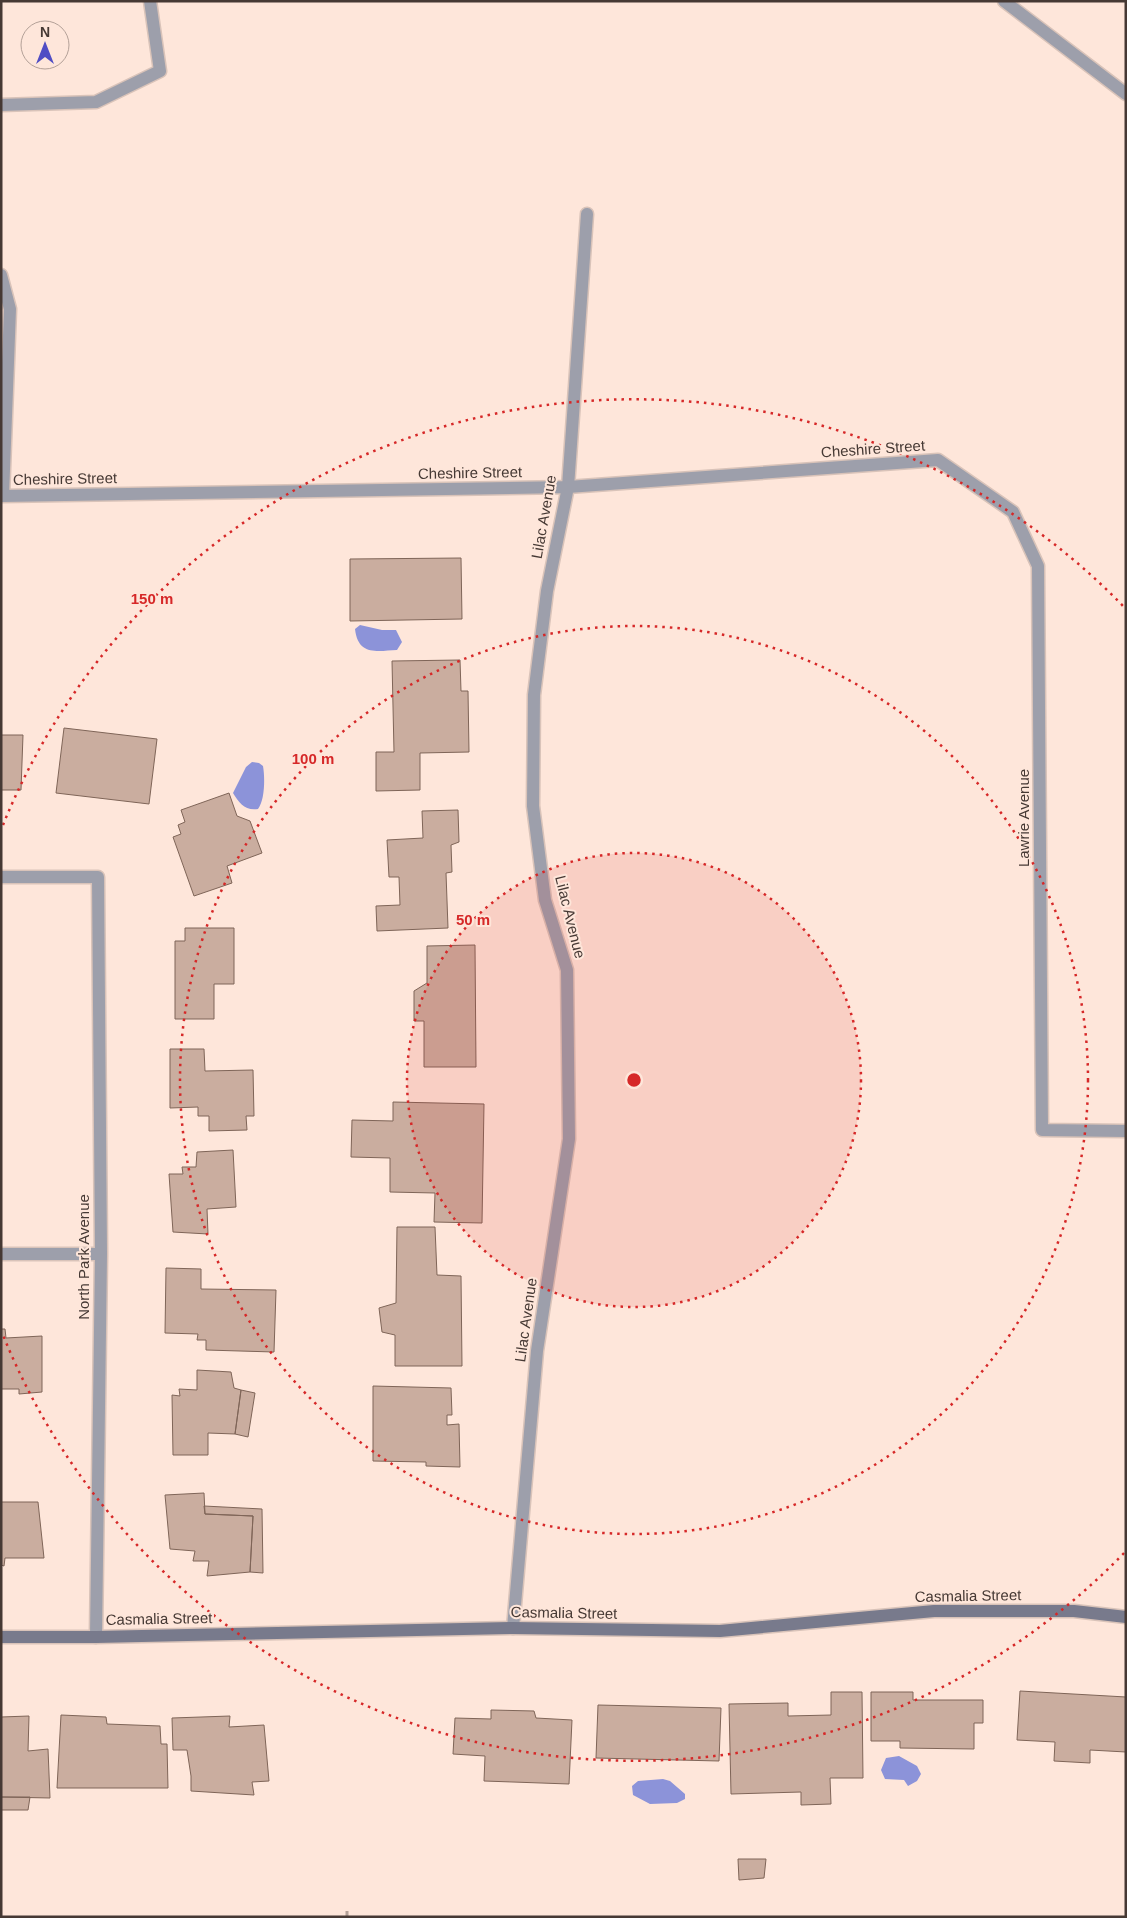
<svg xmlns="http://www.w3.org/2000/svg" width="1127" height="1918" viewBox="0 0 1127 1918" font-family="Arial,sans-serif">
<rect width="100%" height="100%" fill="#fee6da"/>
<path fill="#8c93d9" d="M 360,625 L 382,630 L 396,630 L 402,642 L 397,650 C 377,651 358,656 355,629 Z
M 252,762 L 259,763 L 263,766 C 265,777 265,800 258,809 C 245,811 239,803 233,793 L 246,767 Z
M 899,1756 L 917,1766 L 921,1774 L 917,1781 L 908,1786 L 904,1780 L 885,1779 L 881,1770 L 886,1758 Z
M 663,1779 L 670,1781 L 685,1794 L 685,1799 L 677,1803 L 650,1804 L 633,1795 L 632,1786 L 638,1781 Z"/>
<path fill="#caad9f" stroke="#7f6558" d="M 461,558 L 462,619 L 350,621 L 350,559 Z
M 460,660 L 461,691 L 468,691 L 469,752 L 420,753 L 420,790 L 376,791 L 376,752 L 394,752 L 392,661 Z
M 64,728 L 157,739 L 149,804 L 56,793 Z
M 1,735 L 23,735 L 21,790 L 1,790 Z
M 229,793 L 237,816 L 250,821 L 262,853 L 227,866 L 232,883 L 194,896 L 173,837 L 181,834 L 178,825 L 185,822 L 181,810 Z
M 458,810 L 459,842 L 451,845 L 452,872 L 446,873 L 448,928 L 377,931 L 376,906 L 400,905 L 399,877 L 389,877 L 387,840 L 423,838 L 422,811 Z
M 185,928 L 234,928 L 234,984 L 214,984 L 214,1019 L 175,1019 L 175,941 L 185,941 Z
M 475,945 L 476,1067 L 424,1067 L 424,1021 L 414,1021 L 414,991 L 427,983 L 427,946 Z
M 170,1049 L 204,1049 L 205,1071 L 253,1070 L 254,1116 L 246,1116 L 247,1130 L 209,1131 L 209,1116 L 198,1116 L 198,1107 L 170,1108 Z
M 393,1102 L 484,1104 L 482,1223 L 434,1222 L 435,1193 L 390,1192 L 390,1158 L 351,1157 L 352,1120 L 393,1121 Z
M 233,1150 L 236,1207 L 207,1209 L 208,1234 L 173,1232 L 169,1174 L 183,1174 L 182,1167 L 196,1167 L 197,1152 Z
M 397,1227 L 435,1227 L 437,1275 L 461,1276 L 462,1366 L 395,1366 L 395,1335 L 382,1332 L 379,1308 L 396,1303 Z
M 166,1268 L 201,1269 L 201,1289 L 276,1290 L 274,1352 L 206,1350 L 206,1340 L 197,1340 L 198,1334 L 165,1333 Z
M 1,1329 L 5,1329 L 6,1338 L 42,1336 L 42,1392 L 19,1394 L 19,1389 L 1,1389 Z
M 197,1370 L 231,1372 L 234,1388 L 241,1390 L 235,1434 L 208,1433 L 208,1455 L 173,1455 L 172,1395 L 180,1396 L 179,1389 L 197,1390 Z
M 373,1386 L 451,1388 L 452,1415 L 447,1415 L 447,1425 L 459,1424 L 460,1467 L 426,1466 L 426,1462 L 373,1461 Z
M 241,1390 L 255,1393 L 248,1437 L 235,1434 Z
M 204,1493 L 205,1514 L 253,1516 L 250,1572 L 207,1576 L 209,1561 L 193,1561 L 195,1551 L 170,1549 L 165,1495 Z
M 1,1502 L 38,1502 L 44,1558 L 5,1558 L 4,1566 L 1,1565 Z
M 204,1506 L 262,1509 L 263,1573 L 250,1572 L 253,1516 L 205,1514 Z
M 1020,1691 L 1126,1697 L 1126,1752 L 1090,1750 L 1090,1763 L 1054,1761 L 1055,1742 L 1017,1740 Z
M 831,1692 L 862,1692 L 863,1778 L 830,1778 L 831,1804 L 801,1805 L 801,1792 L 731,1794 L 729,1704 L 788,1703 L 788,1716 L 831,1715 Z
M 871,1692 L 913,1692 L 913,1700 L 983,1700 L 983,1723 L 974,1723 L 974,1749 L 900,1748 L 900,1741 L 871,1741 Z
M 598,1705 L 721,1708 L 719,1761 L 596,1758 Z
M 491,1710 L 534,1711 L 536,1718 L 572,1720 L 569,1784 L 484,1781 L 485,1756 L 453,1754 L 455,1718 L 491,1719 Z
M 61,1715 L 106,1717 L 107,1724 L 160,1726 L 161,1744 L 167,1744 L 168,1788 L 57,1788 Z
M 29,1716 L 28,1751 L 48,1749 L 50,1798 L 1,1797 L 1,1717 Z
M 230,1716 L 229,1727 L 264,1725 L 269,1781 L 252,1782 L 254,1795 L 191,1791 L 191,1776 L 187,1750 L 173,1750 L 172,1718 Z
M 1,1797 L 30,1797 L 28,1810 L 1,1810 Z
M 738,1859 L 766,1859 L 764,1878 L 739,1880 Z"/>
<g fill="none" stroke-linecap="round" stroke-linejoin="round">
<g stroke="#d9c3b9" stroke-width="15">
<path id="street" d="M 1004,1 L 1126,94
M 1,105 L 96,102 L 160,71 L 150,1
M 1,275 L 10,309 L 3,496
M 1,496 L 568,487 L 938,460 L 1013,512 L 1038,566 L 1042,1130 L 1126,1131
M 1,877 L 98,877 L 101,1254 L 96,1637
M 1,1254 L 101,1254
M 513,1628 L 537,1351 L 569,1139 L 567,970 L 545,900 L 533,806 L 534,695 L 547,591 L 568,487 L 587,214"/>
</g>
<g stroke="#d9c3b9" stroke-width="15">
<path id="secondary" d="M 1,1637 L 96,1637 L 513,1628 L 720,1631 L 934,1611 L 1074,1611 L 1126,1617"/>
</g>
<path stroke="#b4a197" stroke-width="3" stroke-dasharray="5 2.5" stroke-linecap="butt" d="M 347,1911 L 347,1917"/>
<use href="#street" stroke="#9d9fab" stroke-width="12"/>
<use href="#secondary" stroke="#787a8c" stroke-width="12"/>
</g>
<circle cx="634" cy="1080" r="227" fill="#d62828" fill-opacity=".12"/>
<g fill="none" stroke="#d62828" stroke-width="2.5" stroke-dasharray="2.5 5">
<circle cx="634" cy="1080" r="227"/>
<circle cx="634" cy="1080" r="454"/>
<path d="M1124 1553A681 681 0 0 1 3 1335M3 825A681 681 0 0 1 1124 607"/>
</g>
<g text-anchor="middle" stroke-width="4" stroke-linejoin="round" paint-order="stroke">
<g font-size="15" fill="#463934" stroke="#fee6da">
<text transform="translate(873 449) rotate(-4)" y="5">Cheshire Street</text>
<text transform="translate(470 473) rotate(-1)" y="5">Cheshire Street</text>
<text transform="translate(65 479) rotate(-1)" y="5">Cheshire Street</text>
<text transform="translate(544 517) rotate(-80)" y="5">Lilac Avenue</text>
<text transform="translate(1024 818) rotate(-90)" y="5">Lawrie Avenue</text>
<text transform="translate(570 917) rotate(76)" y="5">Lilac Avenue</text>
<text transform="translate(84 1257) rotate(-90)" y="5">North Park Avenue</text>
<text transform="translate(526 1320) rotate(-82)" y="5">Lilac Avenue</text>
<text transform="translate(968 1596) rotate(-1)" y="5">Casmalia Street</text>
<text transform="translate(564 1613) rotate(1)" y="5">Casmalia Street</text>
<text transform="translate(159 1619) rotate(-1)" y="5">Casmalia Street</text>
</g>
</g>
<circle cx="634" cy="1080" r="8" fill="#d62828" stroke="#fee6da" stroke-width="2.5"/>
<g font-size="15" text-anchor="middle" font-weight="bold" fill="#d62828" stroke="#fee6da" stroke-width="4" stroke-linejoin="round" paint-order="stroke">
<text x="152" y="604">150 m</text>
<text x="313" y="764">100 m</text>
<text x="473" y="925">50 m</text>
</g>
<rect width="1127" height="1918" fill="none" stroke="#463934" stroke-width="5"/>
<g transform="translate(45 45)"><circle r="24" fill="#fee6da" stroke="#b4a198"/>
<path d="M0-4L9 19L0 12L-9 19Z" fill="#504dc4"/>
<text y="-8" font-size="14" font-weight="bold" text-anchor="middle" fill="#463934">N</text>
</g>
</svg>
